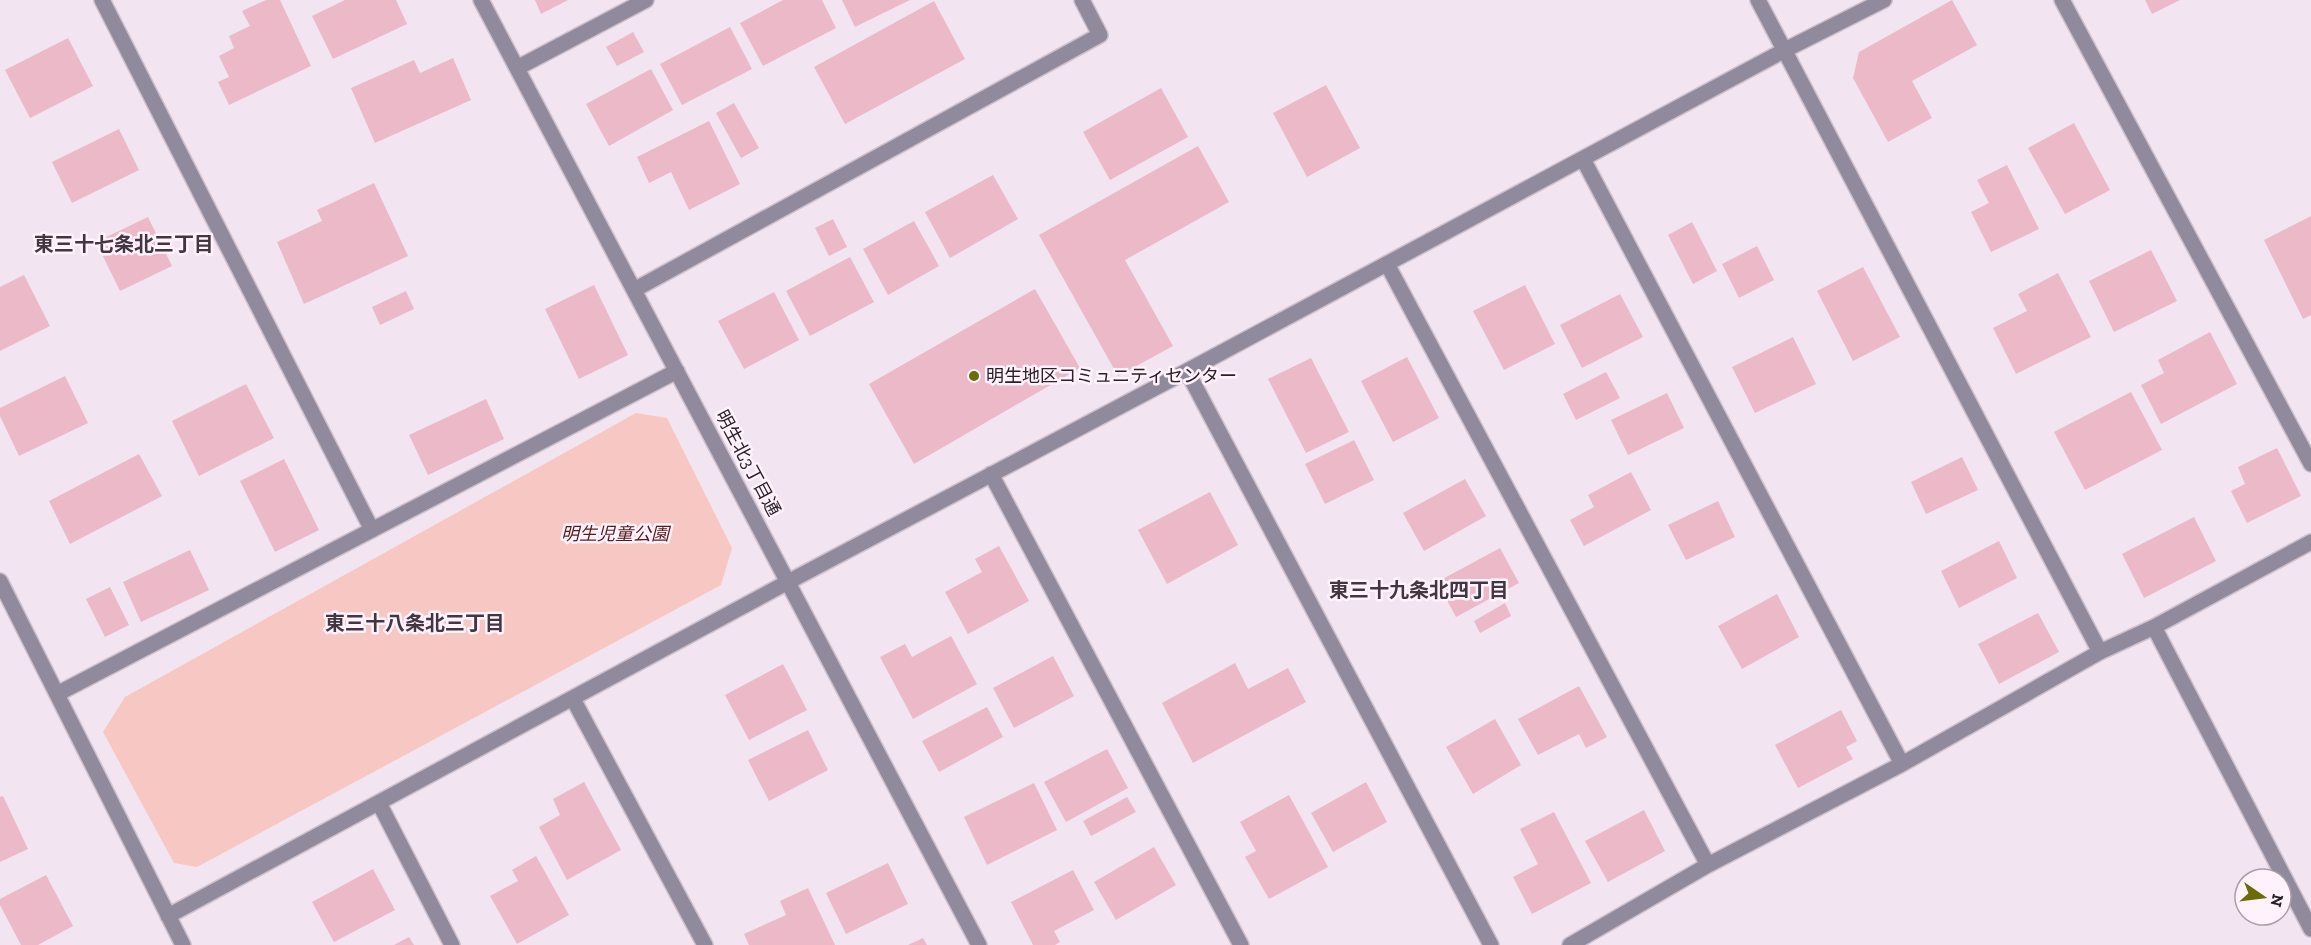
<svg xmlns="http://www.w3.org/2000/svg" width="2311" height="945" viewBox="0 0 2311 945" font-family="'Zilla Slab','Noto Sans JP',serif">
<rect width="100%" height="100%" fill="#f3e4f1"/>
<path fill="#f7c8c3" d="M 636,413 L 667,418 L 732,548 L 721,585 L 197,867 L 174,863 L 103,732 L 125,697 Z"/>
<path fill="#ebb9c8" d="M 266,0 L 280,0 L 311,66 L 229,105 L 218,82 L 229,77 L 219,56 L 234,48 L 229,36 L 250,26 L 242,11 Z
M 345,0 L 396,0 L 407,24 L 333,59 L 312,16 Z
M 535,0 L 568,0 L 541,14 Z
M 783,0 L 822,0 L 836,28 L 763,66 L 740,23 Z
M 842,0 L 910,0 L 855,27 Z
M 1952,0 L 1977,45 L 1912,81 L 1932,118 L 1888,142 L 1853,78 L 1859,52 Z
M 2145,0 L 2180,0 L 2152,14 Z
M 934,1 L 965,59 L 845,124 L 814,67 Z
M 730,27 L 752,69 L 682,105 L 660,64 Z
M 633,32 L 644,52 L 617,66 L 606,47 Z
M 68,38 L 93,86 L 30,118 L 5,70 Z
M 453,58 L 471,100 L 375,143 L 351,88 L 414,60 L 420,73 Z
M 651,69 L 673,110 L 609,146 L 586,104 Z
M 1326,85 L 1360,148 L 1307,177 L 1273,113 Z
M 1161,88 L 1188,137 L 1110,180 L 1083,132 Z
M 734,103 L 759,148 L 741,158 L 716,113 Z
M 709,121 L 740,184 L 689,210 L 671,172 L 649,183 L 637,157 Z
M 2074,123 L 2110,190 L 2065,214 L 2028,148 Z
M 119,129 L 139,170 L 72,203 L 52,162 Z
M 1198,146 L 1229,202 L 1125,260 L 1173,346 L 1118,376 L 1039,235 Z
M 2007,165 L 2039,229 L 1991,252 L 1971,212 L 1989,203 L 1977,180 Z
M 993,175 L 1018,219 L 950,258 L 925,212 Z
M 374,183 L 408,256 L 304,304 L 277,242 L 322,221 L 317,210 Z
M 2311,216 L 2311,315 L 2303,319 L 2264,240 Z
M 148,217 L 172,266 L 120,291 L 96,242 Z
M 833,219 L 847,247 L 829,256 L 815,228 Z
M 914,221 L 939,266 L 888,295 L 863,249 Z
M 1692,222 L 1717,271 L 1693,284 L 1668,235 Z
M 1757,246 L 1774,280 L 1739,298 L 1722,264 Z
M 2151,250 L 2177,301 L 2114,332 L 2089,281 Z
M 850,257 L 874,302 L 810,336 L 786,291 Z
M 1863,267 L 1900,337 L 1853,361 L 1817,291 Z
M 2058,273 L 2091,337 L 2016,374 L 1993,328 L 2027,311 L 2018,294 Z
M 24,275 L 50,326 L 0,351 L 0,287 Z
M 594,285 L 628,355 L 579,379 L 545,309 Z
M 1525,285 L 1555,344 L 1504,370 L 1473,311 Z
M 1035,289 L 1080,368 L 914,464 L 869,384 Z
M 406,291 L 414,309 L 380,325 L 372,307 Z
M 774,292 L 799,340 L 744,369 L 718,321 Z
M 1620,294 L 1643,337 L 1582,368 L 1560,325 Z
M 2210,332 L 2237,384 L 2161,424 L 2141,385 L 2164,373 L 2158,360 Z
M 1793,337 L 1816,384 L 1755,413 L 1732,367 Z
M 1407,357 L 1439,418 L 1393,442 L 1361,381 Z
M 1311,358 L 1349,432 L 1306,453 L 1268,379 Z
M 1606,372 L 1620,398 L 1576,420 L 1563,394 Z
M 65,376 L 88,423 L 19,456 L 0,416 L 0,408 Z
M 246,384 L 274,438 L 199,476 L 172,421 Z
M 2131,392 L 2162,450 L 2085,490 L 2054,432 Z
M 1667,393 L 1684,428 L 1628,455 L 1611,420 Z
M 486,399 L 504,439 L 428,475 L 409,435 Z
M 1354,440 L 1374,480 L 1325,504 L 1305,464 Z
M 2277,448 L 2301,496 L 2247,523 L 2231,491 L 2245,484 L 2238,467 Z
M 139,454 L 162,496 L 70,544 L 49,501 Z
M 1962,457 L 1978,490 L 1926,514 L 1911,482 Z
M 284,459 L 319,530 L 275,552 L 240,481 Z
M 1631,472 L 1651,510 L 1584,546 L 1570,520 L 1594,507 L 1588,495 Z
M 1465,479 L 1486,516 L 1424,551 L 1403,513 Z
M 1210,492 L 1238,545 L 1167,584 L 1138,530 Z
M 1718,501 L 1735,537 L 1686,560 L 1668,525 Z
M 2194,517 L 2216,561 L 2144,598 L 2122,554 Z
M 1999,541 L 2017,578 L 1959,608 L 1941,571 Z
M 999,546 L 1029,601 L 968,634 L 945,592 L 982,572 L 975,559 Z
M 1500,548 L 1519,583 L 1456,617 L 1437,582 Z
M 190,550 L 209,590 L 141,622 L 123,582 Z
M 110,587 L 129,625 L 105,637 L 86,599 Z
M 1777,594 L 1799,637 L 1742,669 L 1718,626 Z
M 1505,603 L 1511,616 L 1480,633 L 1474,621 Z
M 2038,613 L 2059,652 L 1999,684 L 1978,644 Z
M 951,636 L 977,684 L 913,719 L 880,657 L 905,644 L 912,657 Z
M 1053,656 L 1074,696 L 1014,728 L 993,688 Z
M 1235,663 L 1248,689 L 1288,668 L 1306,702 L 1193,763 L 1162,703 Z
M 783,664 L 807,710 L 749,740 L 725,695 Z
M 1579,686 L 1607,737 L 1586,748 L 1579,734 L 1538,755 L 1518,719 Z
M 987,707 L 1003,737 L 939,772 L 922,741 Z
M 1841,710 L 1857,741 L 1846,747 L 1853,759 L 1798,788 L 1775,745 Z
M 1495,719 L 1521,765 L 1473,794 L 1446,747 Z
M 808,730 L 828,770 L 769,801 L 748,760 Z
M 1107,749 L 1128,788 L 1066,822 L 1044,782 Z
M 584,782 L 621,850 L 567,880 L 539,827 L 560,815 L 553,799 Z
M 1366,782 L 1387,822 L 1333,852 L 1311,813 Z
M 1034,783 L 1057,830 L 987,865 L 964,817 Z
M 1289,795 L 1328,867 L 1269,899 L 1245,857 L 1256,851 L 1240,822 Z
M 3,796 L 28,849 L 0,862 L 0,797 Z
M 1127,797 L 1136,812 L 1091,836 L 1083,821 Z
M 1644,810 L 1665,851 L 1608,882 L 1585,841 Z
M 1554,812 L 1591,883 L 1532,914 L 1513,877 L 1538,864 L 1520,829 Z
M 1154,847 L 1176,885 L 1116,920 L 1094,882 Z
M 536,856 L 569,915 L 517,944 L 490,896 L 518,881 L 512,870 Z
M 888,863 L 908,904 L 846,934 L 826,893 Z
M 373,869 L 395,910 L 334,942 L 312,902 Z
M 1073,870 L 1094,910 L 1054,931 L 1060,942 L 1055,945 L 1033,945 L 1011,902 Z
M 46,875 L 73,926 L 38,945 L 21,945 L 0,905 L 0,899 Z
M 808,888 L 835,945 L 749,945 L 744,934 L 786,915 L 780,901 Z
M 409,937 L 414,945 L 394,945 Z
M 923,938 L 927,945 L 908,945 Z"/>
<g fill="none" stroke-linecap="round" stroke-linejoin="round">
<g stroke="#cec1cd" stroke-width="18">
<path id="minor" d="M 102,0 L 372,530
M 481,0 L 979,945
M 1758,0 L 2100,652
M 2062,0 L 2311,464
M 517,68 L 646,0
M 1583,159 L 1902,764
M 1387,264 L 1708,865
M 634,290 L 1100,35 L 1082,0
M 1187,371 L 1491,945
M 991,474 L 1241,945
M 0,581 L 183,945
M 2154,627 L 2311,929
M 57,694 L 677,371
M 573,699 L 705,945
M 379,803 L 452,945
M 168,916 L 788,582 L 1187,371 L 1785,50 L 1884,0
M 1570,945 L 1708,865 L 1902,764 L 2100,652 L 2154,627 L 2311,542"/>
</g>
<use href="#minor" stroke="#918a9c" stroke-width="15"/>
</g>
<circle fill="#6c6b08" stroke="#fff2fd" stroke-width="2" cx="974" cy="376" r="6"/>
<g text-anchor="middle" stroke-width="5" stroke-linejoin="round" paint-order="stroke">
<g font-size="18" fill="#282227" stroke="#fff2fd" text-anchor="start">
<text x="986" y="382">明生地区コミュニティセンター</text>
</g>
<g font-size="18" fill="#282227" stroke="#fff2fd">
<text transform="translate(748 463) rotate(62)" y="6">明生北3丁目通</text>
</g>
<g font-size="18" font-style="italic" fill="#571a17" stroke="#fff2fd">
<text x="615" y="540">明生児童公園</text>
</g>
<g font-size="20" font-weight="bold" fill="#423640" stroke="#fff2fd">
<text x="124" y="251">東三十七条北三丁目</text>
<text x="1419" y="597">東三十九条北四丁目</text>
<text x="415" y="630">東三十八条北三丁目</text>
</g>
</g>
<g transform="translate(2263 897) rotate(104)"><circle r="28" fill="#fff2fd" stroke="#a99fa7" stroke-width="1.5"/>
<path d="M0-4.5L10 22L0 15L-10 22Z" fill="#6c6b08"/>
<text y="-9" font-size="16" font-weight="bold" text-anchor="middle" fill="#282227">N</text>
</g>
</svg>
